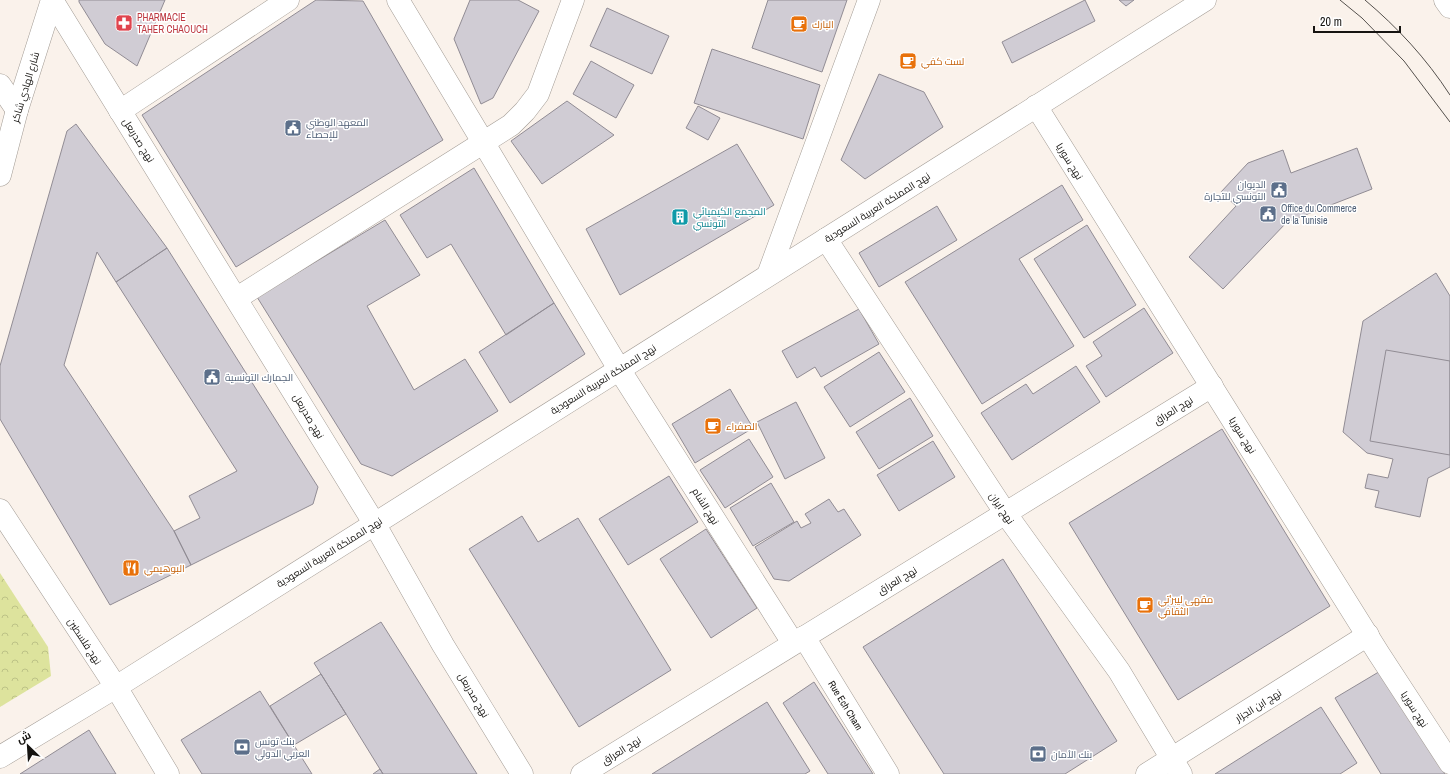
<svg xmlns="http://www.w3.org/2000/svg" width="1450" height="774" viewBox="0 0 1450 774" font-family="'Archivo Narrow',Cairo,sans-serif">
<defs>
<pattern id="park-crowns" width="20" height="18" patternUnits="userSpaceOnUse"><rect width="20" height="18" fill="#dde39d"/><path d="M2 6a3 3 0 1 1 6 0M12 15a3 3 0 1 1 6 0" fill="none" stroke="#bdc286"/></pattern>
</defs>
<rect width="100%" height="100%" fill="#faf2eb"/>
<path fill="url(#park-crowns)" d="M 0,573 L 48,647 L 51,676 L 0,707 Z"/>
<path fill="#d0ccd4" stroke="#918c94" d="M 79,0 L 165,0 L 137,66 L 105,44 L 79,2 Z
M 316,0 L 363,1 L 443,140 L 236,267 L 142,115 Z
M 470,0 L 518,0 L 539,11 L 493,98 L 481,104 L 454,39 Z
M 768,0 L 847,0 L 822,72 L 752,48 Z
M 1085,0 L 1095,21 L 1012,63 L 1002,42 Z
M 1119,0 L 1134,0 L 1126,6 Z
M 607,8 L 669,36 L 652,74 L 590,46 Z
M 712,49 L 820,85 L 803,139 L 694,103 Z
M 591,61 L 634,85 L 616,118 L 573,94 Z
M 879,74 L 924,92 L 943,127 L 865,179 L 841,160 Z
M 567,101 L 614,135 L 542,184 L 511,141 Z
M 698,106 L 720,118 L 708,140 L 686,128 Z
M 76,124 L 167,248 L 116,282 L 97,252 L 64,365 L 174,531 L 191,565 L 110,605 L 0,419 L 0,366 L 67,131 Z
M 737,144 L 774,205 L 620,295 L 586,229 Z
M 1357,148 L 1372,189 L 1287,222 L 1223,289 L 1189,257 L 1236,206 L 1221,192 L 1248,163 L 1283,150 L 1291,173 Z
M 474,168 L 554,303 L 506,335 L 451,244 L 427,258 L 400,215 Z
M 1062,185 L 1083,220 L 1019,259 L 1074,346 L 982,404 L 905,282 Z
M 937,206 L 957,240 L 879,287 L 859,253 Z
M 385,220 L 420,275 L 367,306 L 414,390 L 465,359 L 498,411 L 392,476 L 361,464 L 257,297 Z
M 1087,225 L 1136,305 L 1084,338 L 1034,259 Z
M 167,248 L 318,487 L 313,504 L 191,565 L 174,531 L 200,518 L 189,496 L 237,471 L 116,282 Z
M 1436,273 L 1450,296 L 1450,467 L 1428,478 L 1420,517 L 1375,507 L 1379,491 L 1365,488 L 1368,474 L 1388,478 L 1393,459 L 1367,453 L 1343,432 L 1363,321 Z
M 554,303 L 585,354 L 510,403 L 479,352 Z
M 1144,308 L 1173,353 L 1106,397 L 1086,366 L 1102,356 L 1093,342 Z
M 859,309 L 879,344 L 821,377 L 815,367 L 797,378 L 782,351 Z
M 1386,350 L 1450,361 L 1450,455 L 1370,441 Z
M 879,352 L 905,392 L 850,427 L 824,387 Z
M 1076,366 L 1100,402 L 1012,460 L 981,413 L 1026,384 L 1033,394 Z
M 730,389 L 753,428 L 695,463 L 672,424 Z
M 910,398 L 933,436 L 879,469 L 856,432 Z
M 796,402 L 825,458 L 785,479 L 757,422 Z
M 1222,429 L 1330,606 L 1178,700 L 1069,523 Z
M 749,439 L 773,477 L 725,508 L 700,470 Z
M 933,441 L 955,477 L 899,511 L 877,475 Z
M 669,476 L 698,522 L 628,565 L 599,519 Z
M 771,483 L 794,522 L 753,546 L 730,508 Z
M 829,499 L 838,512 L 844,509 L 861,535 L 789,581 L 774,579 L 755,547 L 797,521 L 801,528 L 811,523 L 805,514 Z
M 522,516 L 538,542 L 578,518 L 671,670 L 579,727 L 469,549 Z
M 706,529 L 757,608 L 711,638 L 660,559 Z
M 1003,559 L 1117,741 L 1065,774 L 944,774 L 863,647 Z
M 381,622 L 477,774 L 383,774 L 346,714 L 314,663 Z
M 1382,670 L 1445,774 L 1381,774 L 1335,698 Z
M 321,674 L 346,714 L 294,745 L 270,706 Z
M 814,682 L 873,774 L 828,774 L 783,703 Z
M 260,691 L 312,774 L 202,774 L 181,740 Z
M 767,702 L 810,771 L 805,774 L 652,774 Z
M 1321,707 L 1357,763 L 1340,774 L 1215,774 Z
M 89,730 L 116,774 L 20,774 Z
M 380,769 L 383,774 L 373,774 Z"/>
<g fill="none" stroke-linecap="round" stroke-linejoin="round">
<g stroke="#a39c95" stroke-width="23">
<g id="street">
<path d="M 52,0 L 374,523 L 443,645 L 522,774"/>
<path d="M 398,0 L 619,369 L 793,643"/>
<path d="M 0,85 L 17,110"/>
<path d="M 1036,106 L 1379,654 L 1450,763"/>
<path d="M 120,111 L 288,0"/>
<path d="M 826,239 L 1006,514 L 1119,671 L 1181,774"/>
<path d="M 768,275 L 869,0"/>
<path d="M 237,298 L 511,125 L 525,111 L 538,94 L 573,0"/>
<path id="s1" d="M 804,637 L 888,774"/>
<path d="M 582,774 L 1212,386"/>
<path d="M 1147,774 L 1368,635"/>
</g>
</g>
<g stroke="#a39c95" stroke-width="23">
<path id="secondary" d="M 0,175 L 17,110 L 52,0
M 0,510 L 116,687 L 168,774
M 0,757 L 116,687 L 1205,0"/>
</g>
<g stroke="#a39c95" stroke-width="23">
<path id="primary" d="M 1445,0 L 1450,7"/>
</g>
<use href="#street" stroke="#fff" stroke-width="22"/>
<use href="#secondary" stroke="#fff" stroke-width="22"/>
<use href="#primary" stroke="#fff" stroke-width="22"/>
<path stroke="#55514d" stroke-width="1" d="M 1340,0 L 1362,18 L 1404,61 L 1450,122
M 1365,0 C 1398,28 1426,58 1450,95"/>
</g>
<defs>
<g id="pharmacy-square" transform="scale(0.9)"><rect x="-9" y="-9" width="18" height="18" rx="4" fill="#e0444e" stroke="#fff"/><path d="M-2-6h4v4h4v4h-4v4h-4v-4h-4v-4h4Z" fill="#fff"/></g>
<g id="cafe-square" transform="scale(0.9)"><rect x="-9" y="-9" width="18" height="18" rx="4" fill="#e8710a" stroke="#fff"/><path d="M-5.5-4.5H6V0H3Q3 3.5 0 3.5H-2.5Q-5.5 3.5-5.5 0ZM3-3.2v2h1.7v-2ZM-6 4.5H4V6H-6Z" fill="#fff"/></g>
<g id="civic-square" transform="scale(0.9)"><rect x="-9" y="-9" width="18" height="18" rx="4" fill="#5c6f8a" stroke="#fff"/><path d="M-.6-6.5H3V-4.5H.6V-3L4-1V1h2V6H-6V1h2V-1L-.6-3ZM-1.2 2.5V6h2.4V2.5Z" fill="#fff"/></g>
<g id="building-square" transform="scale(0.9)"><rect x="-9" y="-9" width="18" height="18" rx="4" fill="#0f9aa8" stroke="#fff"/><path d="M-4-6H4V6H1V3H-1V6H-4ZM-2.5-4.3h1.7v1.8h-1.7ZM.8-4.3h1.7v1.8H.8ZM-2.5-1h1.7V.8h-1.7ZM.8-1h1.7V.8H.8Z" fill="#fff"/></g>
<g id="restaurant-square" transform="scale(0.9)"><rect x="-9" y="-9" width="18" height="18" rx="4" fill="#e8710a" stroke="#fff"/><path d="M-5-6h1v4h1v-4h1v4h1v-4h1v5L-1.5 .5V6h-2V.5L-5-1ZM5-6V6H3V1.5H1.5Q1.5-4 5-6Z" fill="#fff"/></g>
<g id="bank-square" transform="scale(0.9)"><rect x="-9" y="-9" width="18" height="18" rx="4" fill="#5c6f8a" stroke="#fff"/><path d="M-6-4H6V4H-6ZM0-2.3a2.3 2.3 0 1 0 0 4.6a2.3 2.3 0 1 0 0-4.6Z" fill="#fff"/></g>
</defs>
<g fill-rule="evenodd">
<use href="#pharmacy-square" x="124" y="23"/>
<use href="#cafe-square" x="799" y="24"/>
<use href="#cafe-square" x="908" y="61"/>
<use href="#civic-square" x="293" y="128"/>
<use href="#civic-square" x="1279" y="190"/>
<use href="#civic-square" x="1268" y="214"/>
<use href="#building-square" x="680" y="217"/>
<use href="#civic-square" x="212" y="377"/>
<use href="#cafe-square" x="713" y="426"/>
<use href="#restaurant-square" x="131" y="568"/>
<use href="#cafe-square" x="1145" y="605"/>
<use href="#bank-square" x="242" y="747"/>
<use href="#bank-square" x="1038" y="754"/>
</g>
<g text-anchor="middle" stroke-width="3" stroke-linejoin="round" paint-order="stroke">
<g font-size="10" fill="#be3a42" stroke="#fff" text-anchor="start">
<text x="137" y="21">PHARMACIE<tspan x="137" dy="12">TAHER CHAOUCH</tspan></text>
</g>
<g font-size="10" fill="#c56008" stroke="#fff" text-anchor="start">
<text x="812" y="28">البارك</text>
<text x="921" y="65">لست كفي</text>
<text x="726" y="430">الصفراء</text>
<text x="144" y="572">البوهيمي</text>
<text x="1158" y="603">مقهى ليبر'تي<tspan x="1158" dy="12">الثقافي</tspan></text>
</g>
<g font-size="10" fill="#161411" stroke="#fff">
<text transform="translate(25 87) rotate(-73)" y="4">شارع الهادي شاكر</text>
<text transform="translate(139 140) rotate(58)" y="4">نهج صدربعل</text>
<text transform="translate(1070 161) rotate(58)" y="4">نهج سوريا</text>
<text transform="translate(877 207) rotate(-32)" y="4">نهج المملكة العربية السعودية</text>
<text transform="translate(603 379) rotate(-32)" y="4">نهج المملكة العربية السعودية</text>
<text transform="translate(1173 410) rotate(-32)" y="4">نهج العراق</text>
<text transform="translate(309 416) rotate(59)" y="4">نهج صدربعل</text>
<text transform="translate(1243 435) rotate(58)" y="4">نهج سوريا</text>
<text transform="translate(706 506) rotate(58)" y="4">نهج الشام</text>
<text transform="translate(1002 508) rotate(56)" y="4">نهج ايران</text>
<text transform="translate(329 552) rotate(-32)" y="4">نهج المملكة العربية السعودية</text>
<text transform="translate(897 580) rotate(-31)" y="4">نهج العراق</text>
<text transform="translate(85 641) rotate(57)" y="4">نهج فلسطين</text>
<text transform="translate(474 695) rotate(59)" y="4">نهج صدربعل</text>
<text dy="4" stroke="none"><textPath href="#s1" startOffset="80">Rue Ech Cham</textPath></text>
<text transform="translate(1258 705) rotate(-32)" y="4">نهج ابن الجزار</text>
<text transform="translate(1415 709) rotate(57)" y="4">نهج سوريا</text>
<text transform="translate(621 750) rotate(-32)" y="4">نهج العراق</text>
</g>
<g font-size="10" fill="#4e5e75" stroke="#fff" text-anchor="start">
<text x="306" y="126">المعهد الوطني<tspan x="306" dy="12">للإحصاء</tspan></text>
<text x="1266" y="188" text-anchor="end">الديوان<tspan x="1266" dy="12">التونسي للتجارة</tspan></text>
<text x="1281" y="212">Office du Commerce<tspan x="1281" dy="12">de la Tunisie</tspan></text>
<text x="225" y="381">الجمارك التونسية</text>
<text x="255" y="745">بنك تونس<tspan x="255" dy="12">العربي الدولي</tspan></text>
<text x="1051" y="758">بنك الأمان</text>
</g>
<g font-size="10" fill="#0d838f" stroke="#fff" text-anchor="start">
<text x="693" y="215">المجمع الكيميائي<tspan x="693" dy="12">التونسي</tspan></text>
</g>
</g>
<g transform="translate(28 746) rotate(335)" stroke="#ffffff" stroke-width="3" paint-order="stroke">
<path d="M0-3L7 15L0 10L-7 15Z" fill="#161411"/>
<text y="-6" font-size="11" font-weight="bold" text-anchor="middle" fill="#161411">ش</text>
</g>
<path d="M1314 26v6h86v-6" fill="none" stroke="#161411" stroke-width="2"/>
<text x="1320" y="26" font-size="12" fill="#161411" stroke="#ffffff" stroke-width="3" paint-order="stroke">20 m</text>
</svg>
